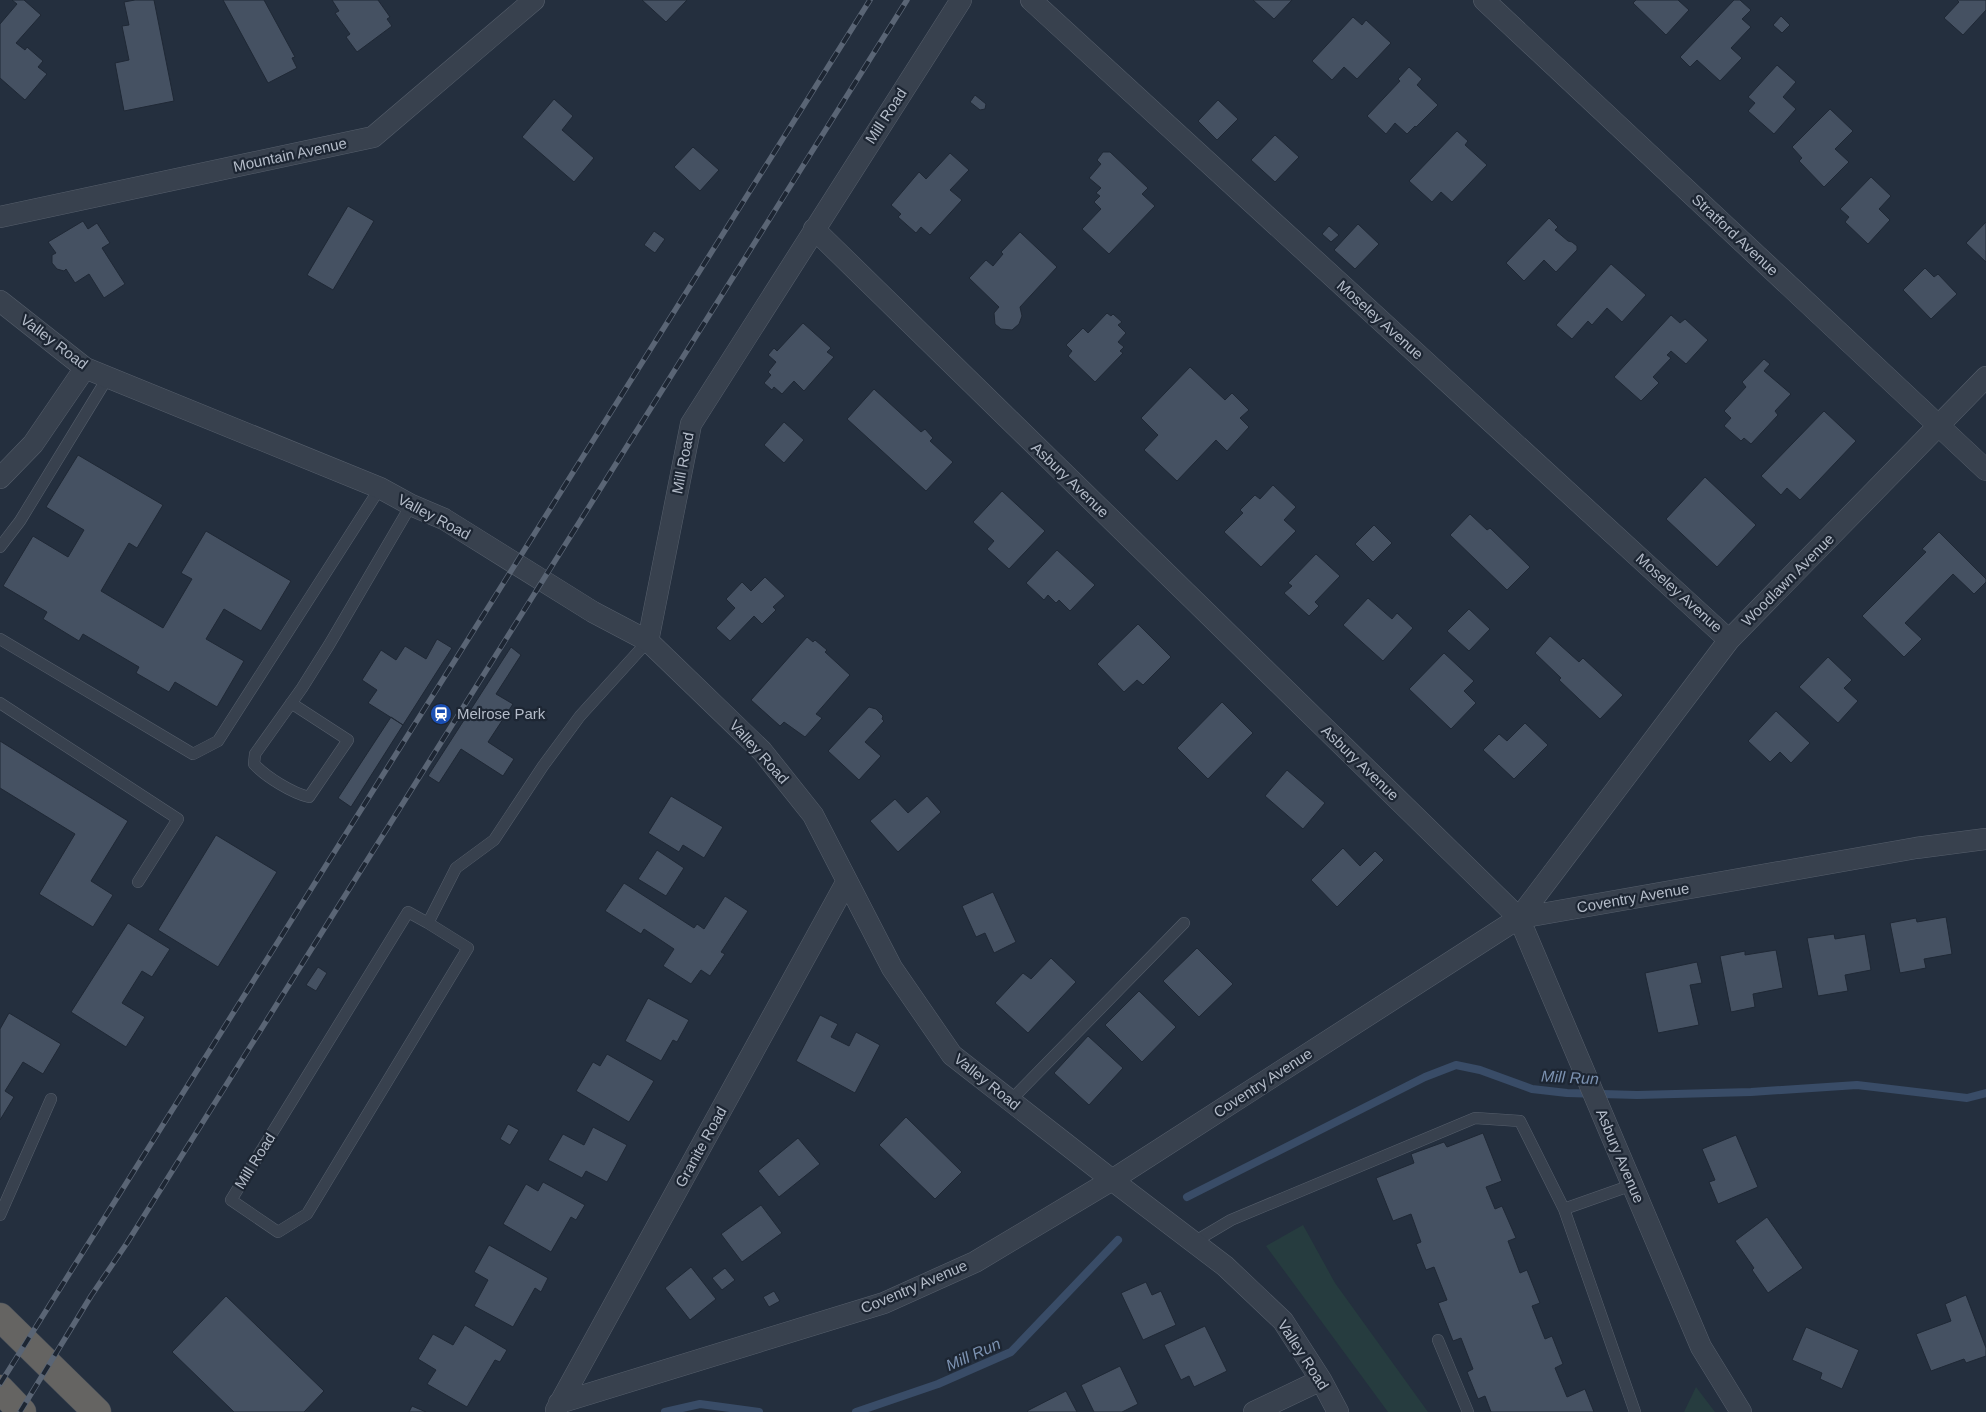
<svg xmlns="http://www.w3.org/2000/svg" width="1986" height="1412" viewBox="0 0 1986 1412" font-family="Helvetica,sans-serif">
<rect width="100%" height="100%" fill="#242f3e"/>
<path fill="#263c3f" d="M 1303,1225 L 1335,1283 L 1428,1412 L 1388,1412 L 1266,1246 Z
M 1696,1387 L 1715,1412 L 1684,1412 Z"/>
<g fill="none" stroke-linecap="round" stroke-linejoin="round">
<path stroke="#394c67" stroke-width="8" d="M 1187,1197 L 1425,1077 L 1456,1065 L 1480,1070 L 1532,1089 L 1567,1093 L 1637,1095 L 1751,1092 L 1857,1085 L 1967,1098 L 1986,1093
M 665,1412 L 700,1404 L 759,1412
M 856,1412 L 938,1384 L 1011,1352 L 1118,1240"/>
</g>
<path fill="#455162" stroke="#1f2835" d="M 12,0 L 24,0 L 41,15 L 16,43 L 25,50 L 27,47 L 43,61 L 38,67 L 47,74 L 25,100 L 0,78 L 0,24 L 17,4 Z
M 135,0 L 154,0 L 174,101 L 124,111 L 115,63 L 129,60 L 122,26 L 129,25 L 124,2 Z
M 223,0 L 264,0 L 295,57 L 292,58 L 297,68 L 268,83 Z
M 332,0 L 378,0 L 390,17 L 387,19 L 392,26 L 357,52 L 346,37 L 350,34 L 335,13 L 339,11 Z
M 642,0 L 687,0 L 666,22 Z
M 1253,0 L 1292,0 L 1274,19 Z
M 1636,0 L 1678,0 L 1689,10 L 1666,35 L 1633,3 Z
M 1734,0 L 1740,0 L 1751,10 L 1742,19 L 1751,27 L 1731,48 L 1742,58 L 1720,81 L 1697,60 L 1690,67 L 1680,57 Z
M 1957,0 L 1986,0 L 1986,10 L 1963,35 L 1944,18 L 1959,2 Z
M 1781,16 L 1790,25 L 1782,33 L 1773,25 Z
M 1353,17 L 1362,25 L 1366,20 L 1391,43 L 1357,79 L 1344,67 L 1332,80 L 1312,61 Z
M 1777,65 L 1796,82 L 1783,97 L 1796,109 L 1774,134 L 1748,111 L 1755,103 L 1748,97 Z
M 1409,67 L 1422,79 L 1417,85 L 1438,105 L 1416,127 L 1415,126 L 1407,134 L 1395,123 L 1386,134 L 1367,116 L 1400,81 L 1398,79 Z
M 975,95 L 986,104 L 985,109 L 980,110 L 970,102 Z
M 554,99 L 573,116 L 562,130 L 594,158 L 574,182 L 522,137 Z
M 1218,100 L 1238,119 L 1217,140 L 1198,121 Z
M 1830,109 L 1853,131 L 1835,149 L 1849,162 L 1824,187 L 1799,161 L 1802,158 L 1792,147 Z
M 1457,131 L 1468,141 L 1465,145 L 1487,165 L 1452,202 L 1441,192 L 1432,202 L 1409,181 Z
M 1275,135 L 1299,157 L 1275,182 L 1251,160 Z
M 693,147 L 719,170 L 700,191 L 674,167 Z
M 1103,152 L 1110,152 L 1148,188 L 1142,194 L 1155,206 L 1109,254 L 1082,229 L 1101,209 L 1094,202 L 1100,196 L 1096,193 L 1101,188 L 1089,178 L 1101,164 L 1097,160 Z
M 950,153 L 969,170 L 950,190 L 962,200 L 930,235 L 921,227 L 916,233 L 898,217 L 901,214 L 891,205 L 919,172 L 926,179 Z
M 1871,177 L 1891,196 L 1879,209 L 1890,220 L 1868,244 L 1845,222 L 1849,217 L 1840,209 Z
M 348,206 L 374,221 L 333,290 L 307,275 Z
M 1549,218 L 1558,227 L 1555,230 L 1568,241 L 1572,242 L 1577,246 L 1577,250 L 1556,272 L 1544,260 L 1524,281 L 1506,263 Z
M 83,221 L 88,229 L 97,223 L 110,243 L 102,248 L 125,284 L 104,298 L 89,274 L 75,283 L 66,269 L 64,271 L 57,269 L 52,263 L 52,255 L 56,253 L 48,242 Z
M 1986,222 L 1986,262 L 1966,243 Z
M 1358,224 L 1379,244 L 1355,269 L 1334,250 Z
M 1329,226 L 1339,235 L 1331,242 L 1322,234 Z
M 654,231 L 665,239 L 655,253 L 644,245 Z
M 1020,232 L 1057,267 L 1020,307 L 1022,316 L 1019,324 L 1012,330 L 1001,329 L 995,324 L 994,313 L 999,307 L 969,278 L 986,260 L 993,266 L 1003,254 L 1001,252 Z
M 1611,264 L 1646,295 L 1622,322 L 1607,308 L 1592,325 L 1588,321 L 1572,339 L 1556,325 Z
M 1925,268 L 1934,277 L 1938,274 L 1957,294 L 1931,319 L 1903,290 Z
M 1107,313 L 1111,316 L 1113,314 L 1122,322 L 1118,325 L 1126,333 L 1118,342 L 1124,347 L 1120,351 L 1123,353 L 1095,382 L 1068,356 L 1072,351 L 1066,345 L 1083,328 L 1088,333 Z
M 1671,315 L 1680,323 L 1685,319 L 1708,340 L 1686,364 L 1671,351 L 1667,355 L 1671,358 L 1653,377 L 1659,383 L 1641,401 L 1614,377 Z
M 803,323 L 831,348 L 827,352 L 834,357 L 804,391 L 794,381 L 782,394 L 774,387 L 772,390 L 764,383 L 771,375 L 768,372 L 776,362 L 768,355 L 774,348 L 777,351 Z
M 1764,359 L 1770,364 L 1764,371 L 1791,394 L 1775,411 L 1778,415 L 1751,444 L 1744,438 L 1741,441 L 1724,426 L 1731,418 L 1724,411 L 1746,387 L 1742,382 Z
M 1190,367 L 1225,400 L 1232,393 L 1249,410 L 1240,418 L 1249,427 L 1227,451 L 1216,440 L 1177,481 L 1144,450 L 1158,435 L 1141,418 Z
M 874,389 L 921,432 L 925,429 L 933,438 L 930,441 L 953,462 L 926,491 L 847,419 Z
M 1824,411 L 1856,441 L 1800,500 L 1787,488 L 1781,495 L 1761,476 Z
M 784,422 L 804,440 L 784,463 L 764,445 Z
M 78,455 L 163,505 L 137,548 L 129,543 L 101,591 L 163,628 L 192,579 L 181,573 L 206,531 L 291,581 L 261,631 L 224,609 L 206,639 L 244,661 L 217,707 L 175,682 L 169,692 L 136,673 L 139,667 L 83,634 L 79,641 L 43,619 L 47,612 L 3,586 L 33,536 L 68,557 L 84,530 L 46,507 Z
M 1705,477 L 1756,525 L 1717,567 L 1666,519 Z
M 1273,485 L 1296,507 L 1284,520 L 1296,531 L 1261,567 L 1224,532 L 1243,513 L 1240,510 L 1255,495 L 1260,499 Z
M 1002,491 L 1045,531 L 1009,569 L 987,549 L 994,541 L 973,522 Z
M 1470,514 L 1487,530 L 1490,528 L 1530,567 L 1507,590 L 1450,535 Z
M 1374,525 L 1392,543 L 1373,562 L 1355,544 Z
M 1939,532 L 1986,579 L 1986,582 L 1974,594 L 1953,574 L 1905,623 L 1922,639 L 1904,657 L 1862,616 L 1926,552 L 1922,549 Z
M 1057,550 L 1095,585 L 1070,611 L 1059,600 L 1056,603 L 1048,595 L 1044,600 L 1026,583 Z
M 1316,554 L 1340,576 L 1315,602 L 1319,606 L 1309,616 L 1284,593 L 1292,586 L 1288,583 Z
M 765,577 L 785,596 L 773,607 L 776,610 L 762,624 L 754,616 L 730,641 L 716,628 L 735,608 L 726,599 L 742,582 L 751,591 Z
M 1368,598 L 1392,619 L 1397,613 L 1413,628 L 1383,661 L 1343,625 Z
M 1469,609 L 1490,629 L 1469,651 L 1447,631 Z
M 1138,624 L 1171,657 L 1143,685 L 1137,680 L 1124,692 L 1097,664 Z
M 1550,636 L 1579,662 L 1583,658 L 1623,695 L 1600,719 L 1559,680 L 1561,678 L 1535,653 Z
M 807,637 L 813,642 L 815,640 L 827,650 L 825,652 L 850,675 L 816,714 L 822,718 L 805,737 L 784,722 L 780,726 L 751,700 Z
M 437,639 L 452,648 L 403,725 L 368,703 L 377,690 L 362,680 L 381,650 L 396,660 L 405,646 L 426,659 Z
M 511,647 L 521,655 L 496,694 L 513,704 L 488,742 L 514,759 L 503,776 L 461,749 L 439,783 L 428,776 Z
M 1444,653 L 1474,681 L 1464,691 L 1476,703 L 1451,729 L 1409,689 Z
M 1828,657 L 1852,680 L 1844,688 L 1858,701 L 1838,723 L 1799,687 Z
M 1222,702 L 1253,733 L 1208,779 L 1177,748 Z
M 869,707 L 876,709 L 883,716 L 882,719 L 884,721 L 865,742 L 881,756 L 859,780 L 828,751 Z
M 1776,711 L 1810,743 L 1791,763 L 1780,752 L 1770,762 L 1748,741 Z
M 391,717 L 403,725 L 351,807 L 338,798 Z
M 1525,723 L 1548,745 L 1514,779 L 1483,750 L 1499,734 L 1507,741 Z
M 0,741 L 128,821 L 91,881 L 113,895 L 93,927 L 39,894 L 75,834 L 0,788 Z
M 1287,770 L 1325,803 L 1303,829 L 1265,796 Z
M 671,796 L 723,827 L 704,858 L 683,845 L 679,852 L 648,833 Z
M 927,796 L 941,812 L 898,852 L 870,821 L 895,799 L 908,813 Z
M 216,835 L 277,872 L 218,967 L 158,930 Z
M 1343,848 L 1360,866 L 1375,851 L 1384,860 L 1337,907 L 1311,880 Z
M 657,850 L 684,868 L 666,896 L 638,879 Z
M 624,883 L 694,928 L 697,924 L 704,929 L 725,896 L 748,911 L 721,952 L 725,954 L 710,976 L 701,970 L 691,984 L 663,966 L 674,949 L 644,929 L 641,934 L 605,911 Z
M 993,892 L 1016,942 L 994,953 L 985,933 L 976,937 L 962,906 Z
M 1946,917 L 1952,954 L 1924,959 L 1926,968 L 1900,973 L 1890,923 L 1916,918 L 1917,922 Z
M 128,923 L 170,949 L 152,977 L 142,971 L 122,1003 L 145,1017 L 126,1047 L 71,1012 Z
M 1834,934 L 1835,939 L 1865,934 L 1871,970 L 1845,975 L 1848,991 L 1818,996 L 1807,938 Z
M 1197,948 L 1233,984 L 1199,1017 L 1163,981 Z
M 1776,950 L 1783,988 L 1753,994 L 1755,1007 L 1731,1012 L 1720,956 L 1745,951 L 1745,955 Z
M 1051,958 L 1076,982 L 1028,1033 L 995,1003 L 1023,973 L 1031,979 Z
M 1697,962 L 1702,983 L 1690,985 L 1699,1025 L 1658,1033 L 1645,973 Z
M 318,967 L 327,973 L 316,991 L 306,985 Z
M 1139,991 L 1176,1027 L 1142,1062 L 1105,1025 Z
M 648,998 L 689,1020 L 677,1042 L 673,1040 L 661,1061 L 625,1041 Z
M 9,1013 L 61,1044 L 43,1074 L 23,1062 L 5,1091 L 14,1097 L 0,1120 L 0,1029 Z
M 820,1015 L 838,1024 L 831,1037 L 849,1046 L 856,1032 L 880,1045 L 855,1093 L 796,1061 Z
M 1088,1036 L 1123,1068 L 1089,1105 L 1054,1073 Z
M 607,1054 L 654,1081 L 629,1122 L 576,1091 L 593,1062 L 600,1066 Z
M 906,1117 L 962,1172 L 935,1199 L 879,1145 Z
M 508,1124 L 519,1130 L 510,1145 L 500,1139 Z
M 593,1127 L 627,1145 L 607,1182 L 586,1171 L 582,1178 L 548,1160 L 563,1134 L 584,1145 Z
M 1483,1133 L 1502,1181 L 1486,1187 L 1495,1209 L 1502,1206 L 1516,1238 L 1508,1241 L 1520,1273 L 1527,1270 L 1540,1303 L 1532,1306 L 1545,1339 L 1552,1336 L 1563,1364 L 1555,1368 L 1567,1397 L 1585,1389 L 1594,1412 L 1491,1412 L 1485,1396 L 1478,1399 L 1467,1372 L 1473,1369 L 1461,1338 L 1453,1341 L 1438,1303 L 1447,1300 L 1434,1267 L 1426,1270 L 1416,1244 L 1421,1242 L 1411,1214 L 1393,1221 L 1376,1178 L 1414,1163 L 1411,1154 L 1444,1142 L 1447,1147 Z
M 1736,1135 L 1758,1187 L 1718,1204 L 1709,1182 L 1715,1180 L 1702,1149 Z
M 798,1138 L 820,1164 L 779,1197 L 758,1171 Z
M 543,1182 L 585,1205 L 576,1220 L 571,1217 L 551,1252 L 503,1224 L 526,1184 L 538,1191 Z
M 761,1205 L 782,1233 L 742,1262 L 721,1234 Z
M 1767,1217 L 1803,1268 L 1768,1293 L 1752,1270 L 1754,1268 L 1735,1241 Z
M 489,1245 L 548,1278 L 541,1292 L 535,1288 L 513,1327 L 474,1306 L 488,1280 L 474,1272 Z
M 691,1267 L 716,1299 L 690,1320 L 665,1288 Z
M 725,1268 L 735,1280 L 722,1290 L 712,1278 Z
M 1146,1282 L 1152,1295 L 1161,1291 L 1176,1325 L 1143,1340 L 1121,1293 Z
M 774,1291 L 780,1301 L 769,1307 L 763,1297 Z
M 1966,1295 L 1986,1348 L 1986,1356 L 1966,1363 L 1964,1359 L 1931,1371 L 1916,1334 L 1951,1321 L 1945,1304 Z
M 226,1296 L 324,1391 L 304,1412 L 234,1412 L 172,1352 Z
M 465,1325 L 507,1350 L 500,1362 L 495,1360 L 467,1407 L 427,1384 L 436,1370 L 418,1359 L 433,1334 L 453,1345 Z
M 1205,1326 L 1227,1371 L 1194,1387 L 1189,1376 L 1181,1380 L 1164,1345 Z
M 1806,1327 L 1859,1350 L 1842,1389 L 1820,1379 L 1822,1373 L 1792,1360 Z
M 1120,1366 L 1138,1404 L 1122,1412 L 1094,1412 L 1081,1385 Z
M 1066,1391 L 1077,1412 L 1028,1412 L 1027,1411 Z
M 412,1406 L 426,1412 L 409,1412 Z"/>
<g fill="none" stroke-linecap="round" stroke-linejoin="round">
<g stroke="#565f6c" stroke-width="12">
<path id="service" d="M 0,547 L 20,521 L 108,377
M 0,639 L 193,754 L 218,741 L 380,488
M 0,703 L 178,819 L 138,882
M 291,703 L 348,740 L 309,797 C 292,793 266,777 254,764 L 255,754 L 302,688 L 329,645 L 411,505
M 428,923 L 408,912 L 231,1200 L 278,1232 L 307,1214 L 468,948 L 428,923 L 456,868 L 494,840 L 543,766 L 580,716 L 648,641
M 1010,1101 L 1184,923
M 1564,1209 L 1632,1185
M 0,1215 L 51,1099
M 1194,1242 L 1231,1220 L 1475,1118 L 1520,1121 L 1564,1209 L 1635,1412
M 1438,1340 L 1468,1412"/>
</g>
<g stroke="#565f6c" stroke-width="22">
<path id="minor" d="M 1031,0 L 1729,640
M 1484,0 L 1986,470
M 0,217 L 373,137 L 534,0
M 814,229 L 1519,918 L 1701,1347 L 1741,1412
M 0,301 L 85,368 L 380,488 L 411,505 L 444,519 L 593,612 L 648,641 L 762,751 L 813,815 L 892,968 L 952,1055 L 1112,1180 L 1225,1266 L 1283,1321 L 1321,1380 L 1338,1412
M 0,478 L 33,444 L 85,368
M 648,641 L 691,424 L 961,0
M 1519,918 L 1729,640 L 1986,377
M 559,1403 L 884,1303 L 975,1262 L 1112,1180 L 1519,918 L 1916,848 L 1986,839
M 556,1410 L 847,881
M 1254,1412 L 1321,1380"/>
</g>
<g stroke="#434c59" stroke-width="29">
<path id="trunk" d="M 0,1317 L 97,1412
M 0,1389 L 22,1412"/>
</g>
<use href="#service" stroke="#38414e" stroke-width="11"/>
<use href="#minor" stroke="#38414e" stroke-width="21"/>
<use href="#trunk" stroke="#656462" stroke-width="28"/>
<g stroke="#5a6575" stroke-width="5.5">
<path id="rail" d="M 0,1384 L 870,0
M 20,1412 L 91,1296 L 127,1243 L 907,0"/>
</g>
<use href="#rail" stroke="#1d2633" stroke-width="4" stroke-dasharray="11" stroke-linecap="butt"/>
</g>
<defs>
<g id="station-disc" transform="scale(1.125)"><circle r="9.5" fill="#1a4fb4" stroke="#1d2633"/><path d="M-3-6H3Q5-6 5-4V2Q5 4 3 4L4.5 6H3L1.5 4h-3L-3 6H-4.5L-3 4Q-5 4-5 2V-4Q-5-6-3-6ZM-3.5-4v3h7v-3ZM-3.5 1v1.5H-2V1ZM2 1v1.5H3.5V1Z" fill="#fff"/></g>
</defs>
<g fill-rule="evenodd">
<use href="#station-disc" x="441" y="714"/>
</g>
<g text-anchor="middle" stroke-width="4.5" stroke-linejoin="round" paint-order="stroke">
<g font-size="15" fill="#b4bcc9" stroke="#1d2633">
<text transform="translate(886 116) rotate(-57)" y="5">Mill Road</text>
<text transform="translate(290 155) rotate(-12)" y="5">Mountain Avenue</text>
<text transform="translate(1735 235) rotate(43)" y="5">Stratford Avenue</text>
<text transform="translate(1380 320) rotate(42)" y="5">Moseley Avenue</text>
<text transform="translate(54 342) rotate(37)" y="5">Valley Road</text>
<text transform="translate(683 463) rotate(-79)" y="5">Mill Road</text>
<text transform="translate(1070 480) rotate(44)" y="5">Asbury Avenue</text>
<text transform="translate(434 517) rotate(28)" y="5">Valley Road</text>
<text transform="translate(1788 580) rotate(-45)" y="5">Woodlawn Avenue</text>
<text transform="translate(1679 593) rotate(42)" y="5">Moseley Avenue</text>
<text transform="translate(759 752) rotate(48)" y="5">Valley Road</text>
<text transform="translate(1360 763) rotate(44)" y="5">Asbury Avenue</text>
<text transform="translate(1633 898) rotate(-10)" y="5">Coventry Avenue</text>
<text transform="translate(987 1082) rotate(39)" y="5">Valley Road</text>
<text transform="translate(1263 1083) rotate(-33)" y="5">Coventry Avenue</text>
<text transform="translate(701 1147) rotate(-61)" y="5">Granite Road</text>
<text transform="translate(1620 1156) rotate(67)" y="5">Asbury Avenue</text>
<text transform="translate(255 1161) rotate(-58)" y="5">Mill Road</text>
<text transform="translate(914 1287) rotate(-23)" y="5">Coventry Avenue</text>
<text transform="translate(1303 1355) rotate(57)" y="5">Valley Road</text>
</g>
<g font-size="15" fill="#b4bcc9" stroke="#1d2633" text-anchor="start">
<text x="457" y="719">Melrose Park</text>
</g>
<g font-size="16" font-style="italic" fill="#7c92b1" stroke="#1d2633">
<text transform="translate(1570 1077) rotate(3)" y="6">Mill Run</text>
<text transform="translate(973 1354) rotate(-24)" y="6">Mill Run</text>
</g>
</g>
</svg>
